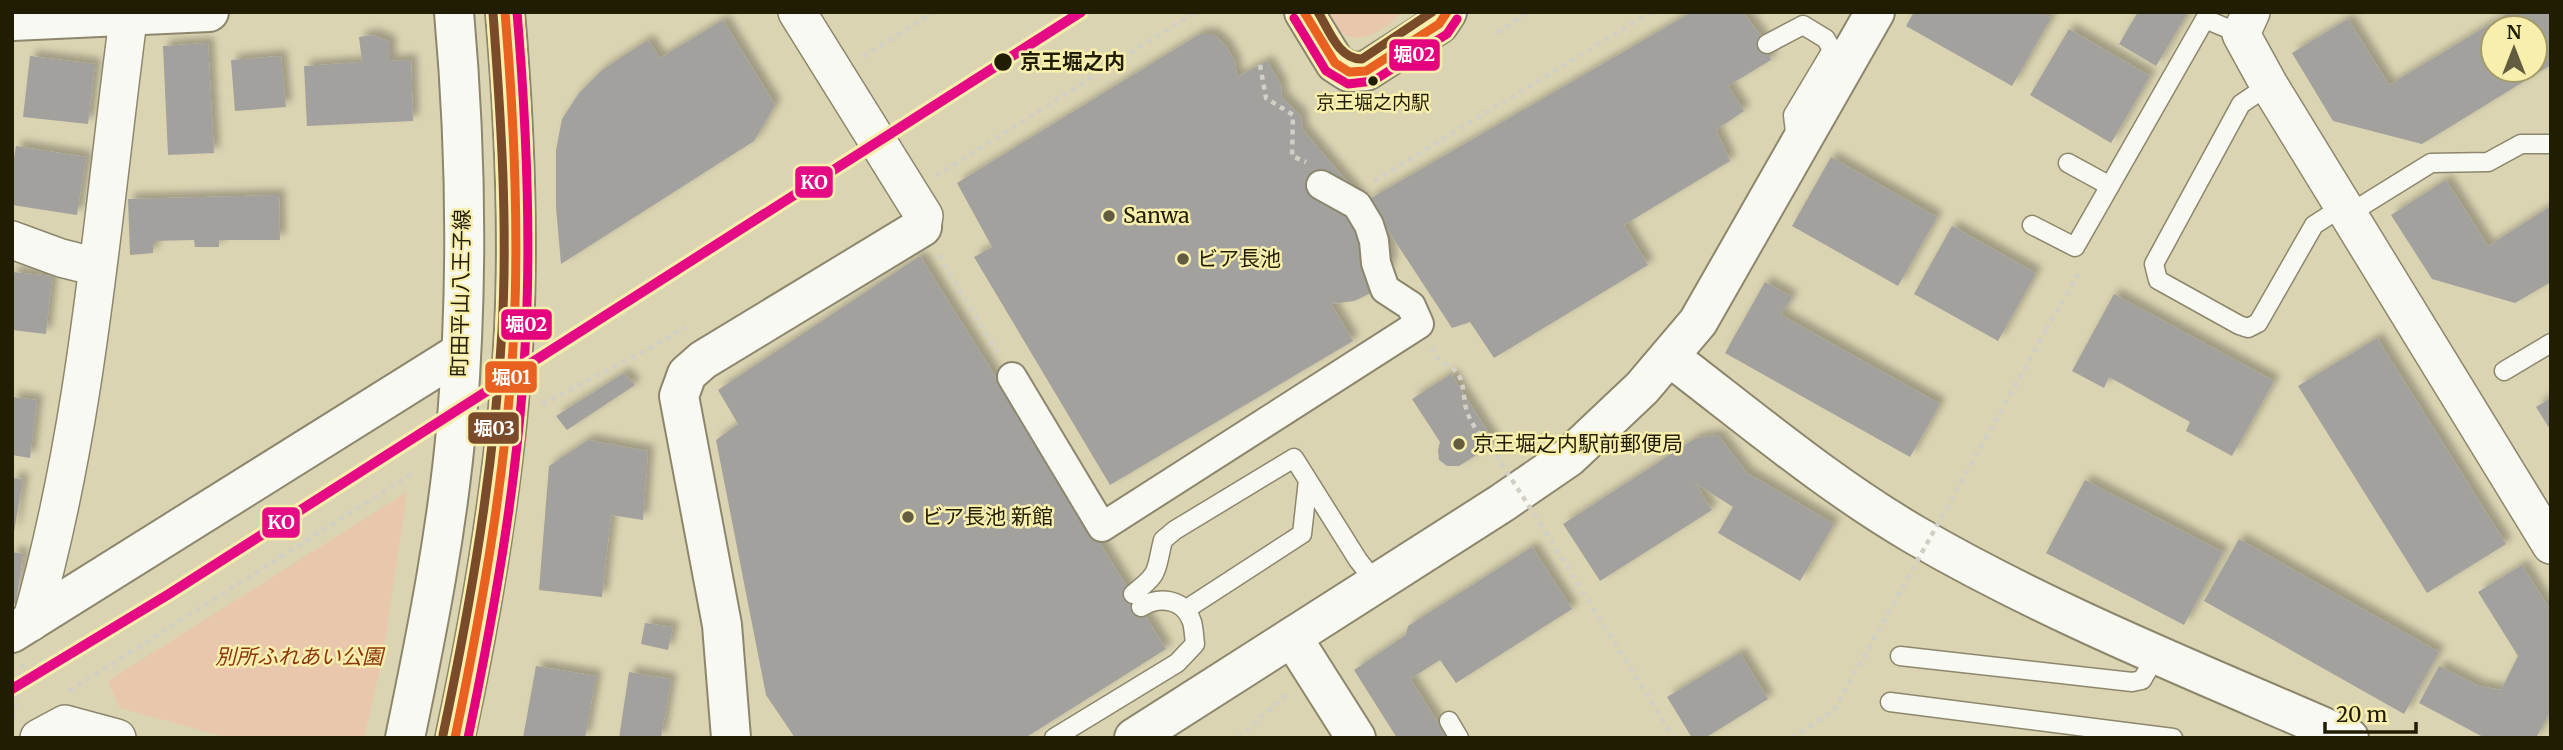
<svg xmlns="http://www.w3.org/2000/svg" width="2563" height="750" viewBox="0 0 2563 750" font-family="Merriweather,'Noto Sans JP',serif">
<defs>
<filter id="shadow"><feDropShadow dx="6" dy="-6" stdDeviation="3.5" flood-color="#0004"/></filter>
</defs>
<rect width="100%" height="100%" fill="#dad4b2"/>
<path fill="#e9c7ac" d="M 1328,12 L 1403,12 C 1387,26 1362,49 1340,31 C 1335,27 1331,17 1328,12 Z
M 407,492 L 383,655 L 364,738 L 229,738 L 120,708 L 108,681 Z"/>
<path fill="#a3a19e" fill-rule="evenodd" filter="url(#shadow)" d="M 1692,12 L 1743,12 L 1767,44 L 1771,60 L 1728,86 L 1744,111 L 1716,130 L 1730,161 L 1624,225 L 1648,265 L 1494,358 L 1470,322 L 1452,328 L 1368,200 Z
M 1914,12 L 2042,12 L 2051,18 L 2012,86 L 1906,26 Z
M 2138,12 L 2188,12 L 2156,66 L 2119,44 Z
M 2510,12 L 2551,12 L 2551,65 L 2422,144 L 2333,121 L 2292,53 L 2348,19 L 2389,85 ZM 2493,28 L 2535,28 L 2535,70 L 2493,70 Z
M 723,20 L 775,105 L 754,141 L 561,264 L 556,207 L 556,150 L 562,119 L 579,93 L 602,70 L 648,40 L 660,58 Z
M 2069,29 L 2150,76 L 2111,143 L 2030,95 Z
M 1200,34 L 1213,34 L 1226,46 L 1235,62 L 1237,77 L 1267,61 L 1281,85 L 1282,97 L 1301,116 L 1303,130 L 1365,203 L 1390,243 L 1391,261 L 1385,277 L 1373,292 L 1354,301 L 1331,304 L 1353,341 L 1110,485 L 974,257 L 992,247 L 957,183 Z
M 374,35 L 390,42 L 390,61 L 411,60 L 413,121 L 307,126 L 304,66 L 362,62 L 359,37 Z
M 208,43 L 214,153 L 168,155 L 163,46 Z
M 30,56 L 95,64 L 88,124 L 23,117 Z
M 281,56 L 286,107 L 235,111 L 231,60 Z
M 16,146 L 86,157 L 77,215 L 12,205 L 12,170 Z
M 1831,157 L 1937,217 L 1898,286 L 1792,226 Z
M 2446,180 L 2488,246 L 2551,206 L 2551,282 L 2515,303 L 2432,279 L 2391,215 Z
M 279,195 L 280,240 L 219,240 L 219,247 L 195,247 L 194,240 L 153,241 L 153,253 L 130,255 L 128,199 Z
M 1952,226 L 2036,273 L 1998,341 L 1914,294 Z
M 920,256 L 1166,649 L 1025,738 L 795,738 L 766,695 L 716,440 L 738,424 L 718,390 Z
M 12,272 L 52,276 L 46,334 L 12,330 Z
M 1765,282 L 1792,297 L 1781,315 L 1940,404 L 1910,457 L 1725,353 Z
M 2114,294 L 2274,381 L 2232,456 L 2186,431 L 2190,422 L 2109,377 L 2104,388 L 2072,371 Z
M 2377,338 L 2506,544 L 2427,593 L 2298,386 Z
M 624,373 L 635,385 L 567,430 L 556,416 Z
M 1451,374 L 1495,443 L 1459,466 L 1447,466 L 1439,460 L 1438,450 L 1440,442 L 1412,399 Z
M 12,397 L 37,400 L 30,458 L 12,455 Z
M 2551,398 L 2551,431 L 2536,407 Z
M 1718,435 L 1747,473 L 1834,524 L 1800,581 L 1718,533 L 1733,507 L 1695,483 L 1712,510 L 1600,581 L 1563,524 L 1696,438 Z
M 588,440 L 648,451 L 643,520 L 611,515 L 602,597 L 539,590 L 549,466 Z
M 12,478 L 23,479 L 14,532 L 12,531 Z
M 2085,480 L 2223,552 L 2184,625 L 2046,553 Z
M 2239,539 L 2439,652 L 2404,714 L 2204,601 Z
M 1532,547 L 1572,609 L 1456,683 L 1440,660 L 1410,679 L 1448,738 L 1397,738 L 1354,670 L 1406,635 L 1408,626 Z
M 12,552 L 23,554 L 16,604 L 12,603 Z
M 2522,565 L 2551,611 L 2551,710 L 2536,738 L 2485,738 L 2419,703 L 2439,666 L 2479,686 L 2501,690 L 2518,656 L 2478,592 Z
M 645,623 L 673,627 L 668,650 L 641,644 Z
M 1740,653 L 1768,699 L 1705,738 L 1692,738 L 1667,697 Z
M 536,666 L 596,676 L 585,738 L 523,738 Z
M 629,672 L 671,679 L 661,738 L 619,738 Z"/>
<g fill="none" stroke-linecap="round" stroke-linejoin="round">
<g stroke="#8c876c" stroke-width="21">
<path id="service" d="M 1767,44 L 1803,25 L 1826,39 L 1832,50 L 1793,115 L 1796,141
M 2269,85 L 2241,104 L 2154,264 L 2158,280 L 2239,325 L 2248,328 L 2258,323 L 2314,225 L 2342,207
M 2068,163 L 2110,186
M 2347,215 L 2431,163 L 2488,162 L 2521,144 L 2551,144
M 2032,225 L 2075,247 L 2205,19 L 2241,34
M 2504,371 L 2551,343
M 1133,594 C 1161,572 1155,572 1163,540 L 1175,530 L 1294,458 L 1358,560 L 1377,584
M 1185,610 L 1302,534 L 1308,480
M 1900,656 L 2132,682 L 2142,680 L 2157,654
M 1890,702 L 2173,738
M 1449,721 L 1459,738
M 1054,738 L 1177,663 L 1195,644 C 1194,637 1194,629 1192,622 C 1184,598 1159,596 1141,607"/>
</g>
<g stroke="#8c876c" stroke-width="32">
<path id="pedestrian" d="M 1012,377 L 1102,527 L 1419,324 L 1411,306 L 1385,289 L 1376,263 L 1374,241 L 1369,225 L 1357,205 L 1321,185"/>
</g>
<g stroke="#8c876c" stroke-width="40">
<path id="minor" d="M 797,12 L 924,216 L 922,227
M 2251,12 L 2241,34 L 2269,85 L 2551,545
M 12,240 L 61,258 L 97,267
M 31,622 C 88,424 102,216 129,12
M 39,738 L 65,724 L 117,738"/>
</g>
<g stroke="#8c876c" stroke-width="42">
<path id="tertiary" d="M 1304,12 L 1335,63 L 1349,72 L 1366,71 L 1439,24 L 1447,12
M 12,21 L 209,12
M 1670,357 C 1751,419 1828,484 1915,535 C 2053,615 2203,674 2349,738
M 12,633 L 461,352
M 1292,637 L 1356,738
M 731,738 L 722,625 L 679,396 L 687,374 L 703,360 L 922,227
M 1134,738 L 1502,503 L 1569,457 L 1642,388 L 1698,322 L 1875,12"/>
</g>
<g stroke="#8c876c" stroke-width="42">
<path id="secondary" d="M 405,738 C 427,632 448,527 457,419 C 468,284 466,147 454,12
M 455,738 C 484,603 507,467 514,330 C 519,224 514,117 505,12"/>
</g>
<path stroke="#d2d0c5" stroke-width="4.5" stroke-dasharray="5 5" stroke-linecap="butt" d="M 1497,33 L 1528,12
M 863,57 L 934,12
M 1260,65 L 1266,98 L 1293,115 L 1292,156 L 1306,162
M 936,176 L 1195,12
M 1374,181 L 1651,12
M 939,255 L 997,352
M 2046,330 L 2081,269
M 1432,347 C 1436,363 1450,363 1458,374 C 1465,385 1463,400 1467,412 C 1474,431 1490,445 1501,462
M 542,404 L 648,349 L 686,327
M 1540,523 L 1674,738
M 69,691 L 416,471
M 13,718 L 23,664
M 1238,738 L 1288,693
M 1792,738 L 1834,710"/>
<use href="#service" stroke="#f9f9f3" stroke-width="18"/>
<use href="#pedestrian" stroke="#f9f9f3" stroke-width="28"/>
<use href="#minor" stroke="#f9f9f3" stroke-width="37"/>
<use href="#tertiary" stroke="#f9f9f3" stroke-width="38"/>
<use href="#secondary" stroke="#f9f9f3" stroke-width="38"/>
<path stroke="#d2d0c5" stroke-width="4.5" stroke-dasharray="5 5" stroke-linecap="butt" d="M 1501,463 L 1540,523
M 1834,710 L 2046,330"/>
<g stroke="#f9efad" stroke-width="14">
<path id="bus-1" d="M 1304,12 L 1335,63 L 1349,72 L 1366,71 L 1439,24 L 1447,12
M 455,738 C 483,603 507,467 514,330 C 519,224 514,118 505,12"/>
</g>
<g stroke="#f9efad" stroke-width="14">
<path id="bus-2" d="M 1294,18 L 1326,71 L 1348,84 L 1373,81 L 1447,34 L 1457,19
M 468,738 C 496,603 520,467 526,330 C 531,224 526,118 517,12"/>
</g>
<g stroke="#f9efad" stroke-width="14">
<path id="bus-3" d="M 1318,12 C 1329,30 1339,60 1362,59 L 1432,12
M 443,735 C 471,602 494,468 502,331 C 508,225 501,119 493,13"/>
</g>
<use href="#bus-1" stroke="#e86120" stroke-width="9"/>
<use href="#bus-2" stroke="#e5007d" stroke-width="9"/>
<use href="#bus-3" stroke="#7a4b2a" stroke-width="9"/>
<g stroke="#f9efad" stroke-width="16">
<path id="rail-1" d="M 12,689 L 169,594 L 1081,12"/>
</g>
<use href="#rail-1" stroke="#e50b84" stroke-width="10"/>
</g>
<g fill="#211d03" stroke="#f9efad" stroke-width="2.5">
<circle cx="1003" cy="62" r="10"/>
<circle cx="1373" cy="81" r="6"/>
</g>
<g fill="#625d40" stroke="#f9efad" stroke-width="2.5">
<circle cx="1109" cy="216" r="7"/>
<circle cx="1183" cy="259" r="7"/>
<circle cx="1459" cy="444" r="7"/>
<circle cx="908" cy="517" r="7"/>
</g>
<g text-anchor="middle" stroke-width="5" stroke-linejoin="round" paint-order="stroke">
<g font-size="19" fill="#211d03" stroke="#f9efad">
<text x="1373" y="109">京王堀之内駅</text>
</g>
<g font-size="21" font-weight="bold" fill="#211d03" stroke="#f9efad" text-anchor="start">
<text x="1020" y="69">京王堀之内</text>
</g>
<g font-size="21" fill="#211d03" stroke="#f9efad" text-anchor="start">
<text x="1123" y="223">Sanwa</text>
<text x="1197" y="266">ビア長池</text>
<text x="1473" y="451">京王堀之内駅前郵便局</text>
<text x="922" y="524">ビア長池 新館</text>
</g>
<g font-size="21" fill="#211d03" stroke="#f9efad">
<text transform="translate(461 293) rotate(-89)" y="7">町田平山八王子線</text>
</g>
<g font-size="21" font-style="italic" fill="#8c340e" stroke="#f9efad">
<text x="299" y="664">別所ふれあい公園</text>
</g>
</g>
<g stroke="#f9efad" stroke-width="2.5">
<rect x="1388" y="38" width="53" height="34" rx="7" fill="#e5007d"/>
<rect x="794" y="165" width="40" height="34" rx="7" fill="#e50b84"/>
<rect x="500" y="308" width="53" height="33" rx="7" fill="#e5007d"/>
<rect x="484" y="360" width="54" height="34" rx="7" fill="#e86120"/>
<rect x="467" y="411" width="53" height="34" rx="7" fill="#7a4b2a"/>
<rect x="261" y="506" width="40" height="33" rx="7" fill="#e50b84"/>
</g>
<g font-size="19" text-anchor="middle" font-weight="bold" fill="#fff">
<text x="1414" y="61">堀02</text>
<text x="814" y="189">KO</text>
<text x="526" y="331">堀02</text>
<text x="511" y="384">堀01</text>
<text x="494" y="435">堀03</text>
<text x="281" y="529">KO</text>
</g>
<rect width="2563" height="750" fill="none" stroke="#211d03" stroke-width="28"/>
<g transform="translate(2514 49)"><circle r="33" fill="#f9efad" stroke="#a39b69" stroke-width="2"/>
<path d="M0-5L12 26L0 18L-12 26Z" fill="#625d40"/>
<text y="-10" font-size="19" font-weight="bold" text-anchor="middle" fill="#211d03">N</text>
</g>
<path d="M2325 722v10h91v-10" fill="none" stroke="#211d03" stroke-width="3.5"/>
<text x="2336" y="722" font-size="21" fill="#211d03" stroke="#f9efad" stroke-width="5" paint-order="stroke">20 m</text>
</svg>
